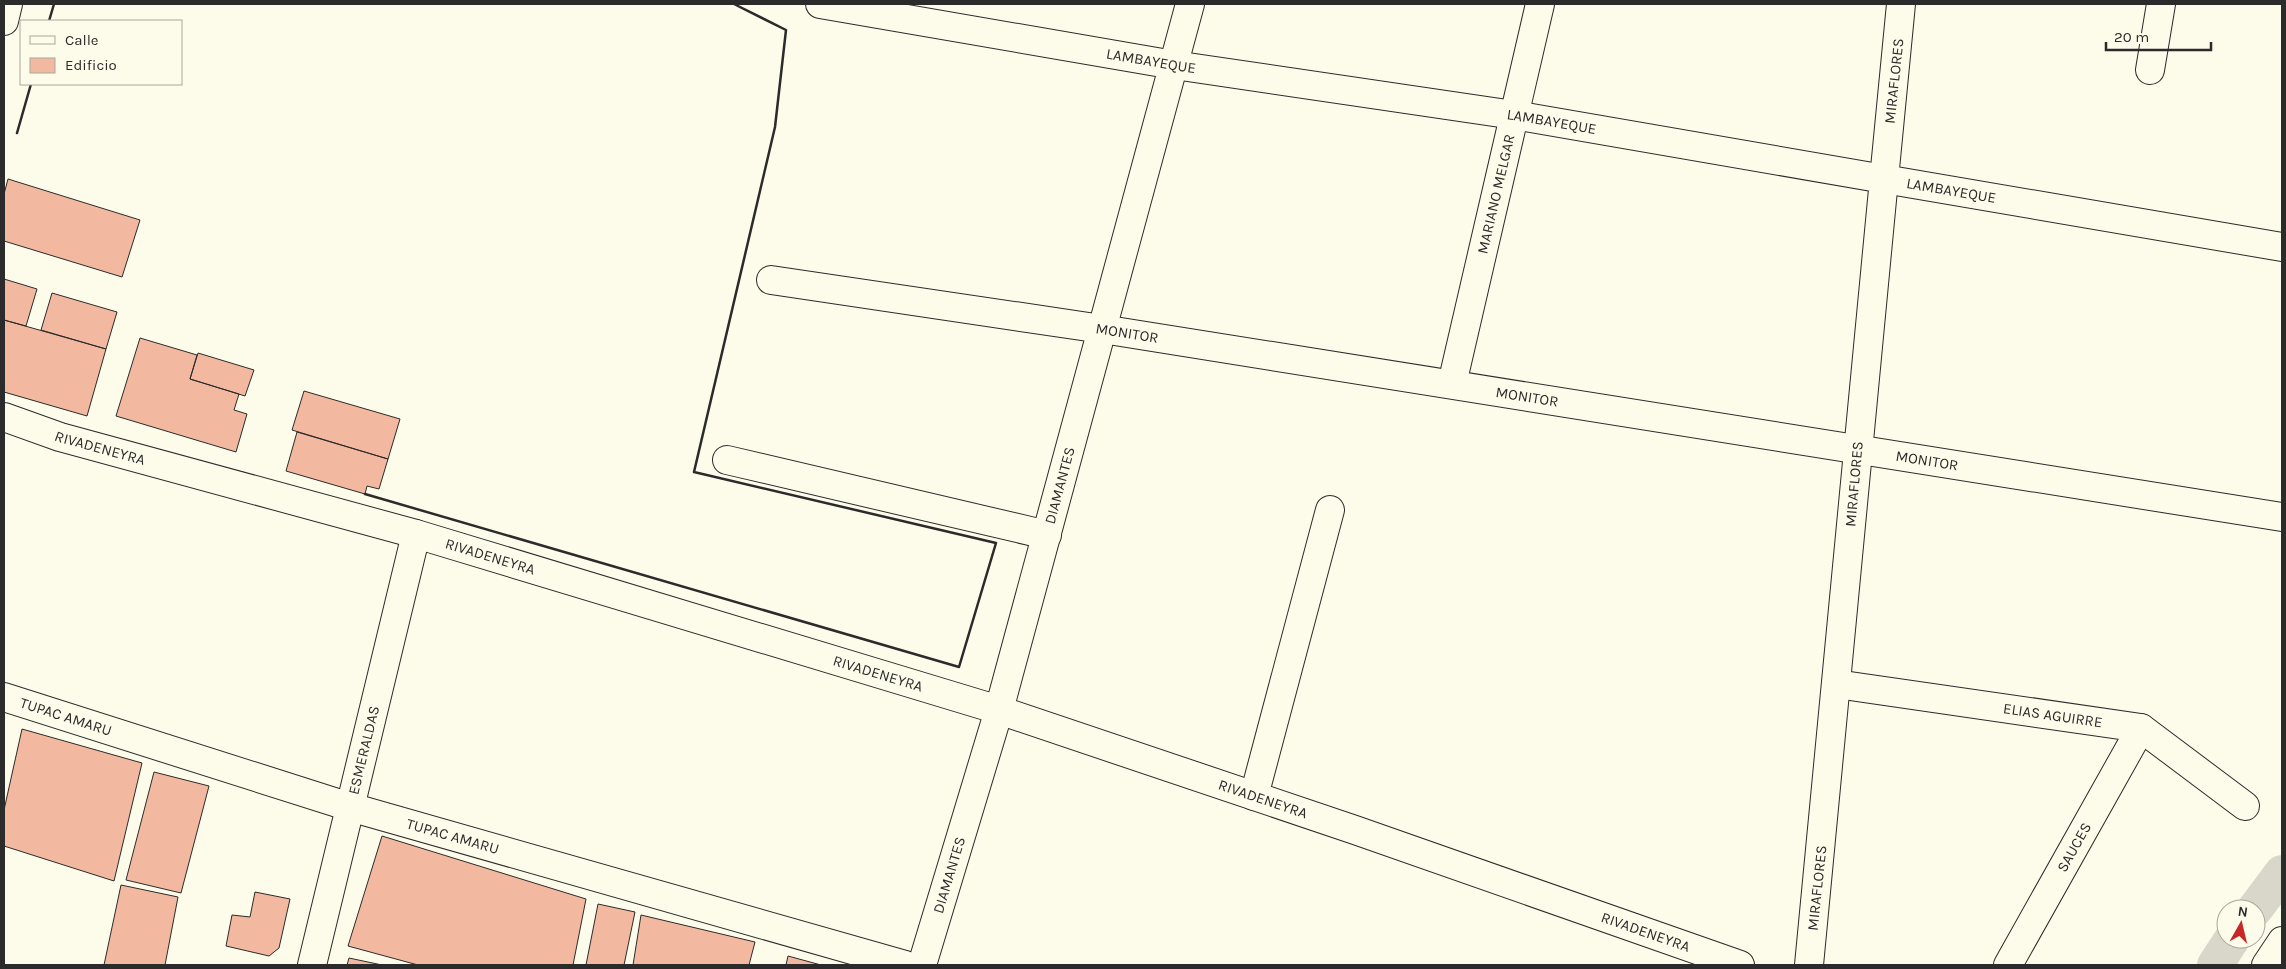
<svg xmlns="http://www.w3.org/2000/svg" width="2286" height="969" viewBox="0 0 2286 969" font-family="Karla,sans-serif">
<rect width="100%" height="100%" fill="#fdfbea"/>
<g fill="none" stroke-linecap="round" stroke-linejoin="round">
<path stroke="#d8d7c9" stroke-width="36" d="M 2255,909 L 2282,873
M 2215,965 L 2232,939"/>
</g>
<path fill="#f2b8a0" stroke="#2b2b2b" d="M 8,179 L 140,220 L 122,277 L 4,241 L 4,194 Z
M 4,279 L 37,289 L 26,326 L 4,320 Z
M 52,293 L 117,312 L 106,349 L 41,330 Z
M 4,320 L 106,349 L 87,416 L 4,392 Z
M 140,338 L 197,355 L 190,379 L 239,394 L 234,410 L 247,414 L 236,452 L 116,416 Z
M 198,353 L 254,370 L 245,396 L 190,379 Z
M 304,391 L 400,419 L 388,459 L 292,430 Z
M 297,432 L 388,459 L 379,489 L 367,486 L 365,494 L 286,471 Z
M 22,729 L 142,763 L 114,881 L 4,846 L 4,810 Z
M 154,772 L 209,786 L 181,893 L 126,880 Z
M 382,836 L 586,899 L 573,965 L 418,965 L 348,946 Z
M 121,885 L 178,897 L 165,965 L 104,965 Z
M 255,892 L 290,899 L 279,948 L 269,956 L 226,946 L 232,915 L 250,917 Z
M 598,904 L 635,912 L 624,965 L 586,965 Z
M 641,915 L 755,942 L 749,965 L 633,965 Z
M 788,956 L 821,965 L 786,965 Z
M 349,958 L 382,965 L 347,965 Z"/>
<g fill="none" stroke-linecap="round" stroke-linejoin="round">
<g stroke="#2b2b2b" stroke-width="30">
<g id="street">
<path id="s1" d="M 820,4 L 1174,65 L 1514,115 L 1884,179 L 1809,965"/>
<path d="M 4,21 L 8,4"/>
<path d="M 2150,70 L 2161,4"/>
<path id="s2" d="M 771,280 L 1102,329 L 2282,517"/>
<path id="s3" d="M 1452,384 L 1540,4"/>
<path id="s4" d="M 4,417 L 60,437 L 416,534 L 999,710 L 1355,830 L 1740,965"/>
<path d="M 727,460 L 1047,535"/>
<path id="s5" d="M 1836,684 L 2141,728 L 2245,806"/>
<path id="s6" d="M 4,697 L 350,807 L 905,965"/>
<path d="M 1254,796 L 1330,510"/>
<path id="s7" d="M 312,965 L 416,534"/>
<path id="s8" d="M 922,965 L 999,710 L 1190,4"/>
<path id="s9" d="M 2008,965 L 2141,728"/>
<path d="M 2266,965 L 2282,941"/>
</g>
</g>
<g stroke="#2b2b2b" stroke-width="30">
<g id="secondary">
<path id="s10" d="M 1901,4 L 1884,179 L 2282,247"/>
</g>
</g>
<use href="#street" stroke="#fdfbea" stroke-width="28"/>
<use href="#secondary" stroke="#fdfbea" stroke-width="28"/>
<path stroke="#2b2b2b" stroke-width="2.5" d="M 49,21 L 54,4
M 17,133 L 31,84
M 365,494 L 959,667 L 996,543 L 694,472 L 775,127 L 786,30 L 734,4"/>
</g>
<g text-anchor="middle" stroke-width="4" stroke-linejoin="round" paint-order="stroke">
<g font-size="15" fill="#2b2b2b" stroke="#fdfbea">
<text dy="5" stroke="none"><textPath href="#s1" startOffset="336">LAMBAYEQUE</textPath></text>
<text transform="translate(1894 81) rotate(-84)" y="5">MIRAFLORES</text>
<text dy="5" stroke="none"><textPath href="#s1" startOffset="741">LAMBAYEQUE</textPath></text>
<text dy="5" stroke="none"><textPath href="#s10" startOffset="244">LAMBAYEQUE</textPath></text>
<text dy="5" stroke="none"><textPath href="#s3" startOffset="195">MARIANO MELGAR</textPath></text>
<text dy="5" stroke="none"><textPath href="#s2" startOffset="360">MONITOR</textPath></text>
<text dy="5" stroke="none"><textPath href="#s2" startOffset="765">MONITOR</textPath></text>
<text dy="5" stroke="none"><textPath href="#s4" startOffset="101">RIVADENEYRA</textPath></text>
<text dy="5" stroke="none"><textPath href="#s2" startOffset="1170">MONITOR</textPath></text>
<text transform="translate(1854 484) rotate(-85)" y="5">MIRAFLORES</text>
<text dy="5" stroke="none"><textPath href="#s8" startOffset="499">DIAMANTES</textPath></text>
<text dy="5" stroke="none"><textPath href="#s4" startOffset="506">RIVADENEYRA</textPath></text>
<text dy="5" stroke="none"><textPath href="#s4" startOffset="911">RIVADENEYRA</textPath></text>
<text dy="5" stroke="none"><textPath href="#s5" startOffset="219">ELIAS AGUIRRE</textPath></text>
<text dy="5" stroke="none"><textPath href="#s6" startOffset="65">TUPAC AMARU</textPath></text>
<text dy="5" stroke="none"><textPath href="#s7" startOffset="221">ESMERALDAS</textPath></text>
<text dy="5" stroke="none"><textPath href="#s4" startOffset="1316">RIVADENEYRA</textPath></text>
<text dy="5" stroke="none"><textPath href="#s6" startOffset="470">TUPAC AMARU</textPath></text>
<text dy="5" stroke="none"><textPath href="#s9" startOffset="135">SAUCES</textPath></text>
<text dy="5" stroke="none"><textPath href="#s8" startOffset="94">DIAMANTES</textPath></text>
<text transform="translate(1817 888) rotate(-84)" y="5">MIRAFLORES</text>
<text dy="5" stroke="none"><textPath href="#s4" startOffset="1721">RIVADENEYRA</textPath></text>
</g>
</g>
<rect width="2286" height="969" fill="none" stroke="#2b2b2b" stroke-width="10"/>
<rect x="20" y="20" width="162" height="65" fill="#fdfbea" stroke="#a9a89e"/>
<rect x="30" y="36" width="25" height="8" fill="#fdfbea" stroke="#a9a89e"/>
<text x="65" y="45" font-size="15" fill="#2b2b2b">Calle</text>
<rect x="30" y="58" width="25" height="15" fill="#f2b8a0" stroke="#a9a89e"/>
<text x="65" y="70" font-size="15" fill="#2b2b2b">Edificio</text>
<g transform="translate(2241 924) rotate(8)"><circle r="24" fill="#fdfbea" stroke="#a9a89e"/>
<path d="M0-4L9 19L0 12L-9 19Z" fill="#c62828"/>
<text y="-8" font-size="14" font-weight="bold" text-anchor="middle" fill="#2b2b2b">N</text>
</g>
<path d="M2106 42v8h105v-8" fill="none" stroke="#2b2b2b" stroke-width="2.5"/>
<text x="2114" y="42" font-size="15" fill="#2b2b2b" stroke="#fdfbea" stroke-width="4" paint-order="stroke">20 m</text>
</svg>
